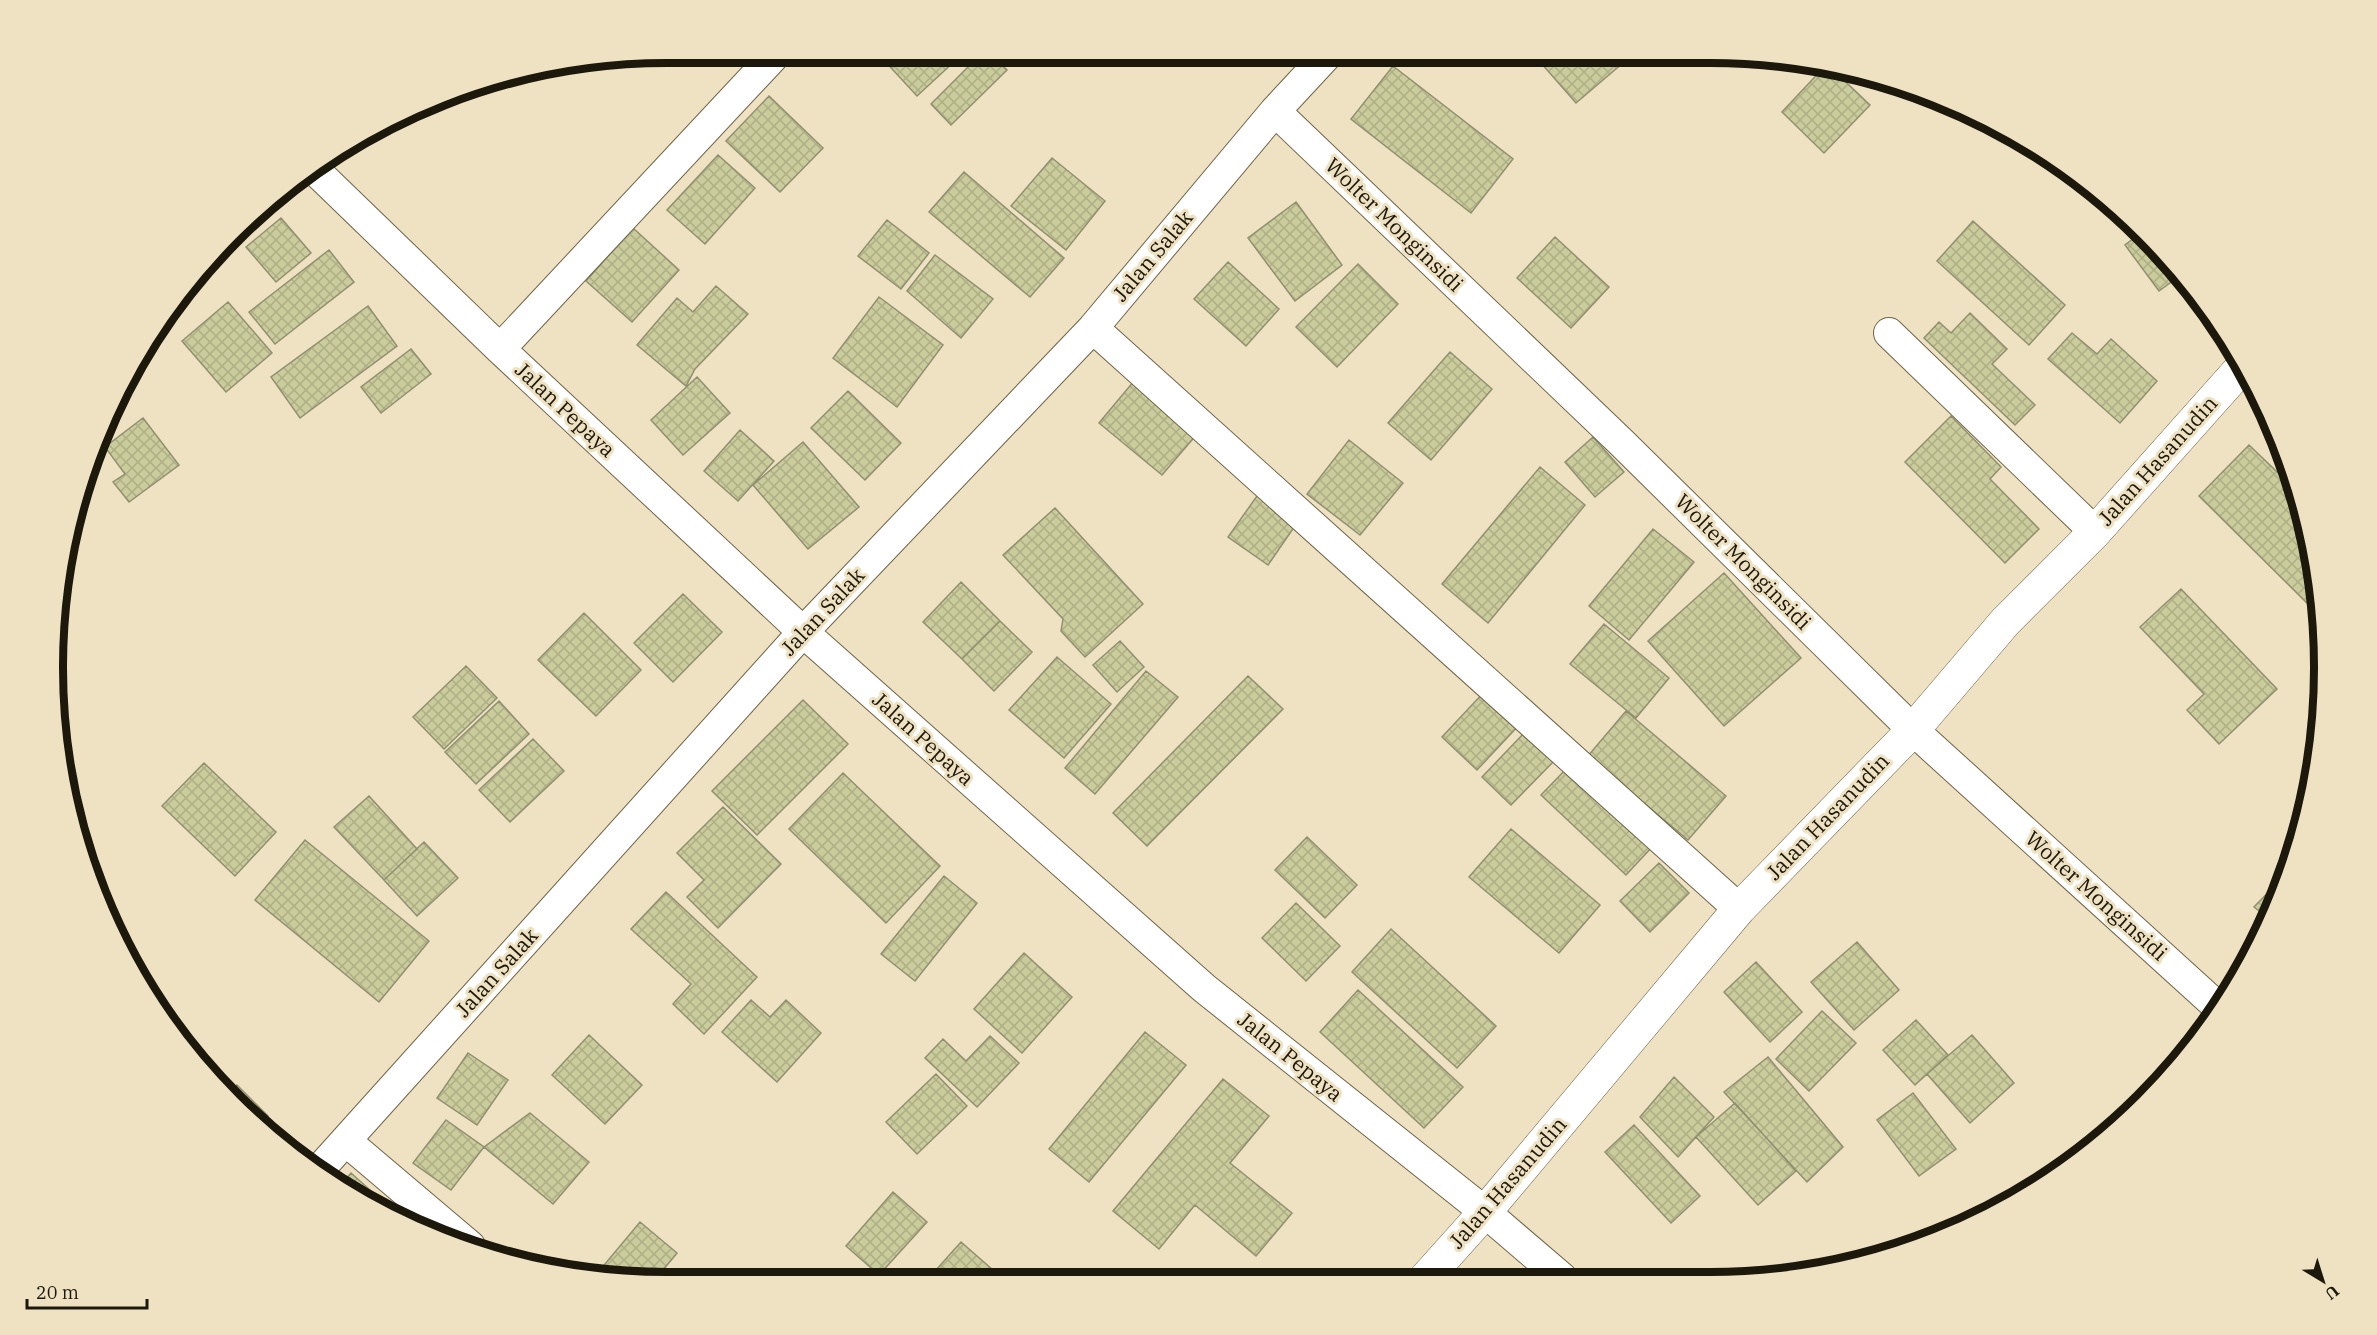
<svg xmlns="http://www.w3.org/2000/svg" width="2377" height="1335" viewBox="0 0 2377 1335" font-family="'IBM Plex Serif',serif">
<defs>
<pattern id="building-cross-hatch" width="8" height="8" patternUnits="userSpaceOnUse" patternTransform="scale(1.5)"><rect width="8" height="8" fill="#cbcc9c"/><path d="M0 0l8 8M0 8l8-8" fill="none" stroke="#aeae85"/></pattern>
</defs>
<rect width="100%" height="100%" fill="#eee2c2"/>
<path fill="url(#building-cross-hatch)" stroke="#909071" stroke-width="1.5" d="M 1615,54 L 1623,63 L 1576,103 L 1534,55 Z
M 979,56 L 993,56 L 1007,70 L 951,125 L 931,104 Z
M 881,57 L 953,57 L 956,60 L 917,96 Z
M 1393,66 L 1513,159 L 1471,213 L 1351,119 Z
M 1825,66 L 1830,67 L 1870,105 L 1824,153 L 1782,112 Z
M 769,96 L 823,148 L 780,192 L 726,141 Z
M 718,155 L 755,188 L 705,244 L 667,210 Z
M 1052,158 L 1105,201 L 1066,250 L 1011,206 Z
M 964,172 L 1064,258 L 1030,297 L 929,212 Z
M 1296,202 L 1342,265 L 1295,301 L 1248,238 Z
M 281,218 L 311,253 L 276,282 L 246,247 Z
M 887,220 L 929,253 L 901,289 L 858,256 Z
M 1973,221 L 2065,305 L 2029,345 L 1937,261 Z
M 633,228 L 679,270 L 632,322 L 586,281 Z
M 2141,233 L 2181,275 L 2159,291 L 2125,245 Z
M 1555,237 L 1609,287 L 1571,328 L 1517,278 Z
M 329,250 L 354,282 L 275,344 L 249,312 Z
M 935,255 L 993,299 L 961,338 L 907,291 Z
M 1228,262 L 1279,309 L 1246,346 L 1194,299 Z
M 1358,264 L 1398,304 L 1337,367 L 1296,327 Z
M 716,286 L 748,314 L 695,369 L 686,386 L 637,345 L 677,298 L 693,312 Z
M 879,297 L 943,345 L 897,407 L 833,358 Z
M 228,302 L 272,353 L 226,392 L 182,341 Z
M 368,306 L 397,346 L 300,418 L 271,377 Z
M 1970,313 L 2007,349 L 1992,364 L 2035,405 L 2015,425 L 1924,338 L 1939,322 L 1951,333 Z
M 2072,333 L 2097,354 L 2111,339 L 2157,381 L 2120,423 L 2048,359 Z
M 411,349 L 431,374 L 381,413 L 361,387 Z
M 1450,352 L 1492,389 L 1431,460 L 1388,423 Z
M 697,377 L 730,413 L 683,455 L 651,420 Z
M 1134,381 L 1197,434 L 1162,475 L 1099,423 Z
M 848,391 L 901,443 L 865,480 L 811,428 Z
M 1951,416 L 2001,467 L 1990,479 L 2039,529 L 2005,563 L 1905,462 Z
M 143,418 L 179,465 L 129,502 L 113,482 L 125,474 L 105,447 Z
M 740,430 L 774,461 L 738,501 L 704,471 Z
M 1593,437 L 1624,472 L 1595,497 L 1565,462 Z
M 1349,440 L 1403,483 L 1360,535 L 1307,494 Z
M 803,442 L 859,507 L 808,549 L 753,485 Z
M 2249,445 L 2298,492 L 2304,509 L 2321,617 L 2199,496 Z
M 1540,467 L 1585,505 L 1488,623 L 1442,584 Z
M 1257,496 L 1297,523 L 1268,565 L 1228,537 Z
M 1055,508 L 1143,604 L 1085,657 L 1061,631 L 1063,619 L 1003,555 Z
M 1653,529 L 1694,562 L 1629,640 L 1589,606 Z
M 1724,573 L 1801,658 L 1724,726 L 1648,641 Z
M 961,582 L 1000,621 L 962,659 L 923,622 Z
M 2181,589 L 2277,689 L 2219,744 L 2187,710 L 2204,694 L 2140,627 Z
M 683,594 L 722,632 L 673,682 L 634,643 Z
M 584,613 L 641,670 L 596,716 L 538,660 Z
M 1000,621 L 1032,652 L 994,691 L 962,659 Z
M 1604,624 L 1669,678 L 1636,718 L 1570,664 Z
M 1120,641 L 1144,667 L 1117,692 L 1093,665 Z
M 1057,657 L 1111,704 L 1064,758 L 1009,710 Z
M 466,666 L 497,698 L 444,749 L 413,717 Z
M 1146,671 L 1178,697 L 1095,794 L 1065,768 Z
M 1248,676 L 1283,709 L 1147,846 L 1113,813 Z
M 1485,691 L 1520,724 L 1477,770 L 1442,737 Z
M 803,700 L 848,744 L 757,835 L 712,791 Z
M 499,701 L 529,734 L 476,784 L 445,752 Z
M 1626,711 L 1726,796 L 1688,840 L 1588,756 Z
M 1525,732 L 1554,761 L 1511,805 L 1482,777 Z
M 533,739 L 564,771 L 510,822 L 479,790 Z
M 204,763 L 276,832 L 235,876 L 162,806 Z
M 1569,766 L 1653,846 L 1626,875 L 1541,795 Z
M 843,773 L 940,866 L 886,923 L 789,829 Z
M 369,796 L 417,849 L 384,880 L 334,827 Z
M 723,807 L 781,864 L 718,928 L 687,897 L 704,880 L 677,853 Z
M 1511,829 L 1600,905 L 1559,953 L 1469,877 Z
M 1307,837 L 1357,885 L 1325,918 L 1275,870 Z
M 305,840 L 429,941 L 379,1002 L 255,900 Z
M 424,842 L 458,878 L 417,916 L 384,880 Z
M 1659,863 L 1689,893 L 1650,932 L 1620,901 Z
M 2290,870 L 2268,918 L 2254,907 Z
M 944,876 L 977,903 L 915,981 L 881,954 Z
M 666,892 L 757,977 L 704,1034 L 673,1004 L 691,984 L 631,929 Z
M 1296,903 L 1340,946 L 1306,981 L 1262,938 Z
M 1391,929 L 1496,1026 L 1457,1068 L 1352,972 Z
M 1857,942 L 1899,990 L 1854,1030 L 1811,982 Z
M 1024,953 L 1072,997 L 1022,1053 L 974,1009 Z
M 1756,962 L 1802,1012 L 1770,1042 L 1724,992 Z
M 1358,990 L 1463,1087 L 1424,1128 L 1320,1032 Z
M 751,1000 L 770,1017 L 786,1000 L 821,1033 L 777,1082 L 722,1032 Z
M 1822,1011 L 1856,1043 L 1809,1091 L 1776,1059 Z
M 1916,1020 L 1948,1055 L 1915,1085 L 1883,1050 Z
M 1145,1032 L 1186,1065 L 1089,1182 L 1049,1149 Z
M 589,1035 L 642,1085 L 605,1124 L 552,1075 Z
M 1972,1035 L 2014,1083 L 1970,1123 L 1927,1074 Z
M 990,1036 L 1019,1063 L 977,1107 L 925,1058 L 943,1039 L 966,1061 Z
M 190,1052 L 228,1081 L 222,1089 L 205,1073 Z
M 468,1053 L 508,1080 L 477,1125 L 437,1098 Z
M 1768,1057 L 1843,1147 L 1807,1182 L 1724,1092 Z
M 936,1074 L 967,1106 L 917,1154 L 886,1122 Z
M 1674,1077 L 1714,1117 L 1678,1157 L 1640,1117 Z
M 1223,1079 L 1269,1116 L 1230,1163 L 1292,1213 L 1256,1256 L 1195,1205 L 1159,1249 L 1113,1211 Z
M 237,1085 L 268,1116 L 258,1126 L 227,1095 Z
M 1913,1093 L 1956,1149 L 1919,1176 L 1877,1120 Z
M 1735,1103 L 1796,1171 L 1758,1205 L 1696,1137 Z
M 530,1113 L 589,1162 L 553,1204 L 484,1147 Z
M 446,1120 L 484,1147 L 451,1190 L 413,1163 Z
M 1634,1125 L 1700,1196 L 1671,1223 L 1605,1152 Z
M 351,1173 L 399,1216 L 360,1200 L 340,1186 Z
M 893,1192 L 927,1222 L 879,1275 L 846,1246 Z
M 640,1222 L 677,1253 L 654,1281 L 628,1281 L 595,1276 Z
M 961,1242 L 1001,1277 L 998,1280 L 927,1280 Z"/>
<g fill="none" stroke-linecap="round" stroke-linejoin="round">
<g stroke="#6f6448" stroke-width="32">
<path id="street" d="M 1275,111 L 1621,442 L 1913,730 L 2218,1007
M 314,167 L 318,173 L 500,349 L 803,632 L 1204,988 L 1485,1212 L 1562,1278
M 1093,328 L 1739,909
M 1889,333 L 2095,532
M 500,349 L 773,57
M 346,1141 L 470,1246
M 319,1170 L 803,632 L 1093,328 L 1275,111 L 1327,55"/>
</g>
<g stroke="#6f6448" stroke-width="34">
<path id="secondary" d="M 1425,1279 L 1485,1212 L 1739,909 L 1913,730 L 2005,622 L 2095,532 L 2243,366"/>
</g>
<use href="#street" stroke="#fff" stroke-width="30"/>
<use href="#secondary" stroke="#fff" stroke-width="33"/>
</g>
<g text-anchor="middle" stroke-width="6" stroke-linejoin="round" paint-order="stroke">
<g font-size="21" fill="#1c180c" stroke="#eee2c2">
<text transform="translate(1394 225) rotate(44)" y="7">Wolter Monginsidi</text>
<text transform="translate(1153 256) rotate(-50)" y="7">Jalan Salak</text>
<text transform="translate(565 410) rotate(43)" y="7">Jalan Pepaya</text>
<text transform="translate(2158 461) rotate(-48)" y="7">Jalan Hasanudin</text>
<text transform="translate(1743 562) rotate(45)" y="7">Wolter Monginsidi</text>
<text transform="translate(823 612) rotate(-47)" y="7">Jalan Salak</text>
<text transform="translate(923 739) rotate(42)" y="7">Jalan Pepaya</text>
<text transform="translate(1828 817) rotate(-46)" y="7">Jalan Hasanudin</text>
<text transform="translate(2096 896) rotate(42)" y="7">Wolter Monginsidi</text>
<text transform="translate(497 973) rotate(-48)" y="7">Jalan Salak</text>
<text transform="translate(1290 1057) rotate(39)" y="7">Jalan Pepaya</text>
<text transform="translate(1508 1183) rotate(-49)" y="7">Jalan Hasanudin</text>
</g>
</g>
<path d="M0 0H2377V1335H0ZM667 63H1710A604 604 0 0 1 2314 667V668A604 604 0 0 1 1710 1272H667A604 604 0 0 1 63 668V667A604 604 0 0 1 667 63Z" fill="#eee2c2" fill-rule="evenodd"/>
<path fill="none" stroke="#1c180c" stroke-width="8" d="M667 63H1710A604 604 0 0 1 2314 667V668A604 604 0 0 1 1710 1272H667A604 604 0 0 1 63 668V667A604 604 0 0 1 667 63Z"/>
<g transform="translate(2323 1281) rotate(142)" stroke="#eee2c2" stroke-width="4.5" paint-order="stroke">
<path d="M0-4.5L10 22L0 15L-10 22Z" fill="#1c180c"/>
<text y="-9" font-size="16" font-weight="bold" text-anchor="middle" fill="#1c180c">U</text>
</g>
<path d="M27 1299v9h120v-9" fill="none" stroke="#1c180c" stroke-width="3"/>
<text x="36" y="1299" font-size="18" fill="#1c180c" stroke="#eee2c2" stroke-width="4.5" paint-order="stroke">20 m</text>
</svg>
